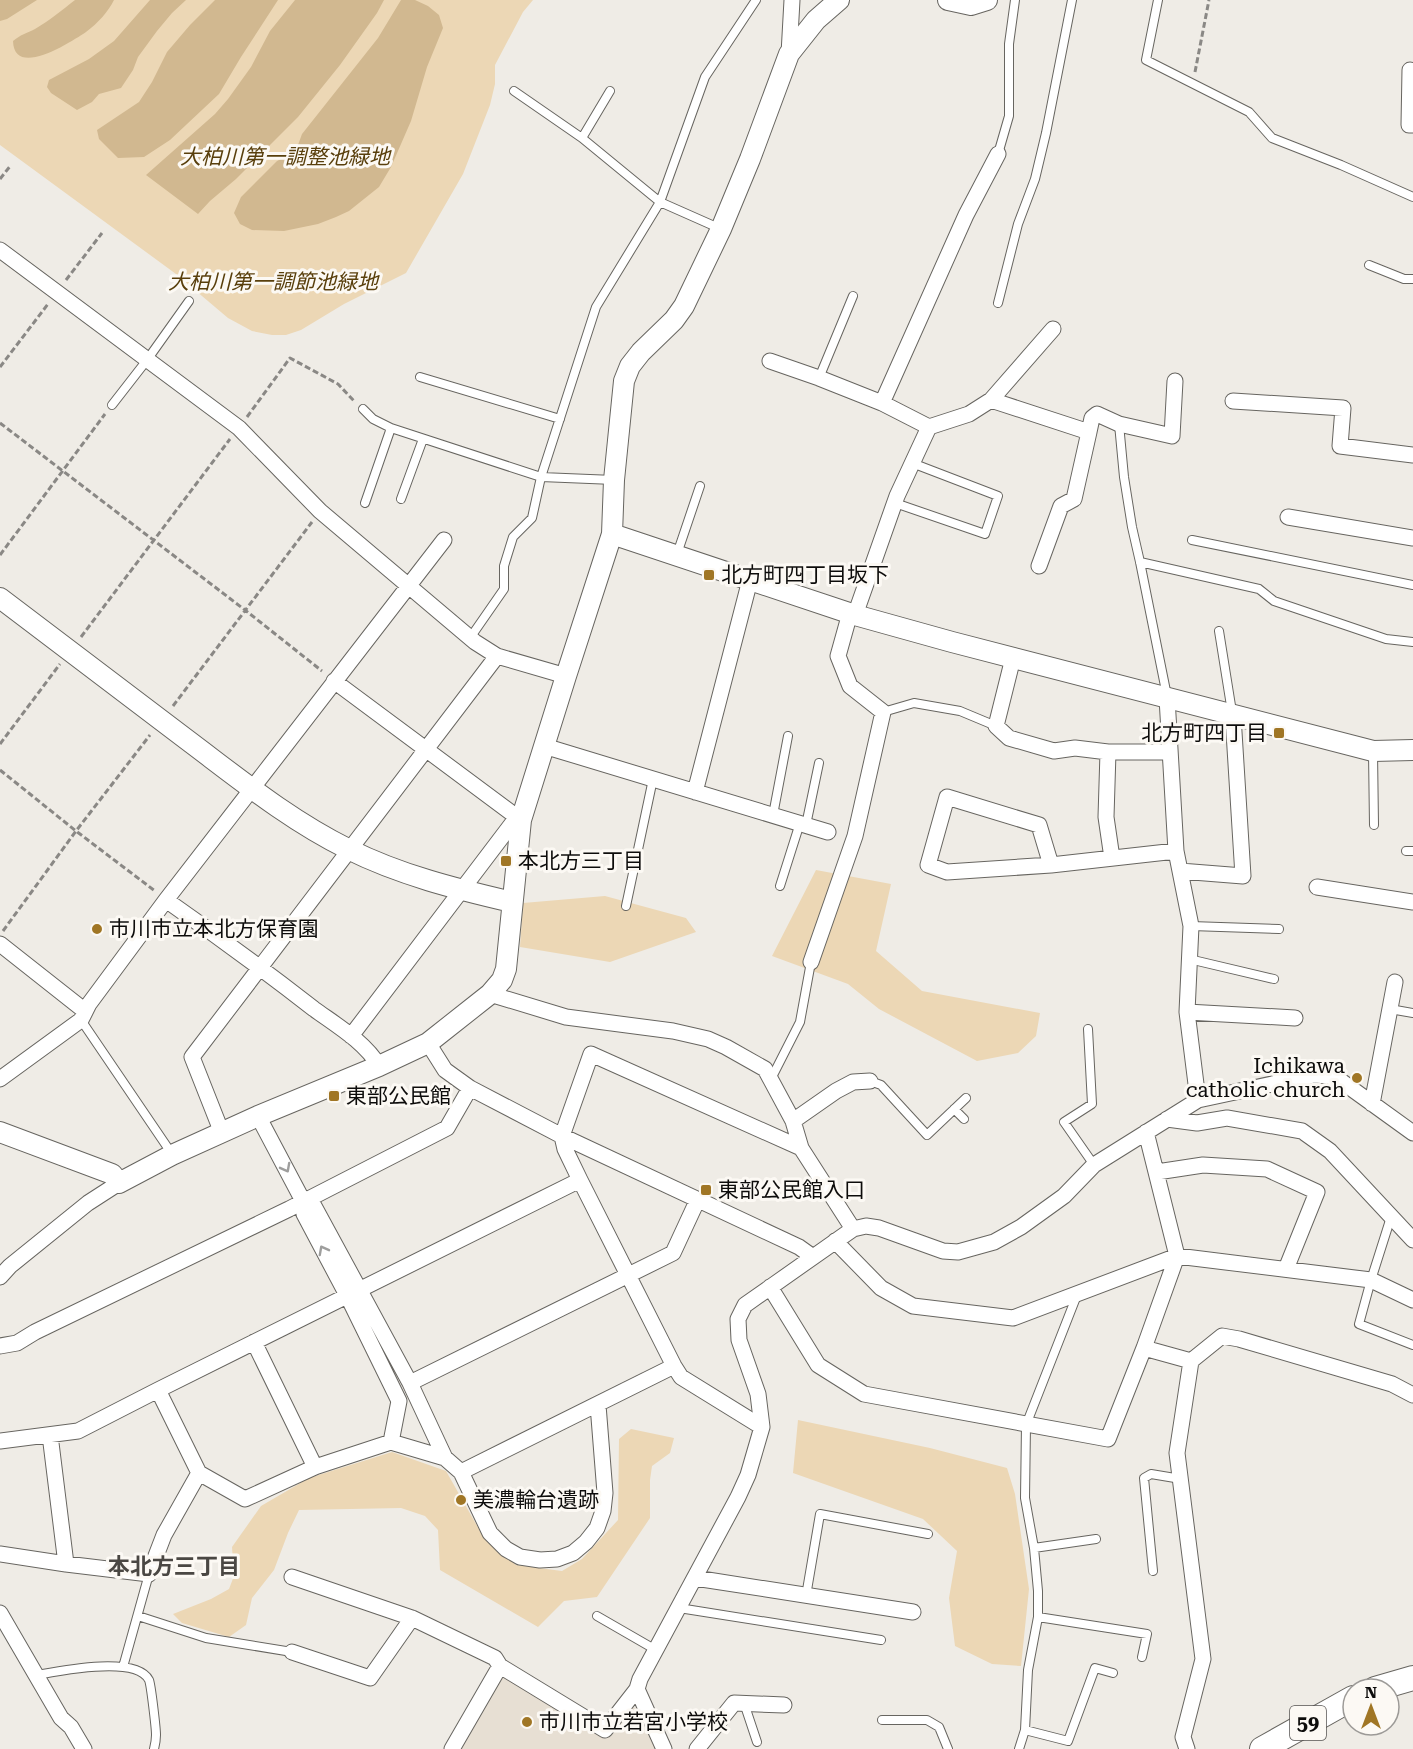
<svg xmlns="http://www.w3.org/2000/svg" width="1413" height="1749" viewBox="0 0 1413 1749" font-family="'Roboto Serif','Noto Sans JP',serif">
<rect width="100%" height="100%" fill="#efece6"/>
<path fill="#e7dfd3" d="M 506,1676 L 603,1735 L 629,1707 L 637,1708 L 656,1749 L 458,1749 L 499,1678 Z"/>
<path fill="#ecd7b5" d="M 0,0 L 533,0 L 523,12 L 495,65 L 495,84 L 490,105 L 463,174 L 406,273 L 344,304 L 301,330 L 286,335 L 272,335 L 252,331 L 228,318 L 176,274 L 0,145 Z
M 816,870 L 891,884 L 876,951 L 922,991 L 1040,1013 L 1036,1036 L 1018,1053 L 977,1061 L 879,1009 L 848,984 L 772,956 Z
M 605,896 L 686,918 L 696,932 L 610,962 L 520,947 L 523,903 Z
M 798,1420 L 930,1448 L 1007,1468 L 1015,1494 L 1029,1589 L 1021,1666 L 992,1664 L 955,1646 L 949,1598 L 957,1551 L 923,1519 L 793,1473 Z
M 631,1429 L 674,1438 L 670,1453 L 652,1466 L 650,1480 L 650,1518 L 597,1597 L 564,1601 L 538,1627 L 440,1570 L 438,1530 L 425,1516 L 401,1508 L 299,1510 L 288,1533 L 274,1570 L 252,1598 L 246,1625 L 229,1637 L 182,1623 L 173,1614 L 211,1599 L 229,1589 L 234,1576 L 232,1547 L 261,1506 L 309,1478 L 392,1452 L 446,1471 L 484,1538 L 516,1565 L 562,1571 L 582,1559 L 618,1520 L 619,1439 Z"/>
<path fill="#d1b890" d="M 0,0 L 37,0 L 7,19 L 0,21 Z
M 75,0 L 114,0 C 108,12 98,23 86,32 C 71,42 14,79 13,41 C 20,35 27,33 35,29 C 49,21 62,10 75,0 Z
M 150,0 L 186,0 L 172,13 L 157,31 L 138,57 L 133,70 L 121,88 L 99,94 L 92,102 L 77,110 L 51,93 L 47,87 L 49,80 L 89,59 L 114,41 Z
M 215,0 L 278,0 L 241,57 L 219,94 L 170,140 L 144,157 L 118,158 L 99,139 L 97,130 L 139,102 L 152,82 L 167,52 L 190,25 Z
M 295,0 L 384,0 L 377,13 L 340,65 L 298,117 L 236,179 L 210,201 L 198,214 L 146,175 L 215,114 L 228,99 L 251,67 L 270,31 Z
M 401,0 L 415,0 L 428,6 L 439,15 L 443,28 L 427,67 L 411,121 L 391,167 L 379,187 L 349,211 L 336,217 L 318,224 L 284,231 L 252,230 L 240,224 L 234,213 L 241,197 L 277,161 L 289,155 L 298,145 L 302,134 L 378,38 Z"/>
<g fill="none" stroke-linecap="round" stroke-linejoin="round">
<g stroke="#676560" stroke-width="10">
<path id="service" d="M 1158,0 L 1146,60 L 1249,112 L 1272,138 L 1341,165 L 1413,197
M 514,91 L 582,138 L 660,202 L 721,229
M 582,138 L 610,91
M 998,154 L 1009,116 L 1009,44 L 1015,0
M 1369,265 L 1404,279 L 1413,279
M 998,303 L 1018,224 L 1035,179 L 1046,133 L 1072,0
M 420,377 L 560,419
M 819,378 L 853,296
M 112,405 L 147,360 L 189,301
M 363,409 L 373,419 L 391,428 L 541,477 L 614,480
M 1119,424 L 1124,477 L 1132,527 L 1140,562 L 1167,696
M 401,499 L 423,439
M 365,503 L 391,428
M 895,503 L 985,534 L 998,496 L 912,463
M 1192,540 L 1413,585
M 677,554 L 700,486
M 1140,562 L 1259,589 L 1274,601 L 1386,639 L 1413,642
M 1219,631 L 1232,712
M 470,638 L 504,589 L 504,566 L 513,537 L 532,518 L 541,477 L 596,307 L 660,202 L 705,77 L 756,0
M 883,712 L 914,703 L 960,711 L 996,726
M 1373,752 L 1374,825
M 773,815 L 788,736
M 806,825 L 819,763
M 1406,851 L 1413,851
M 780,886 L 800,823
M 626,906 L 653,779
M 1191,926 L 1279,929
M 1189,959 L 1274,979
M 1390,1009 L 1413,1013
M 81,1020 L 172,1154
M 1088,1029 L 1092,1104 L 1064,1122 L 1094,1165
M 771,1079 L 800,1022 L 811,962
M 870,1081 L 881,1085 L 927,1135 L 966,1098
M 954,1109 L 964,1119
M 1391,1217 L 1371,1280 L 1359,1324 L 1413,1345
M 1034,1548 L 1096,1539
M 1153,1571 L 1144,1478 L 1151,1474 L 1181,1479
M 806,1596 L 820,1514 L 928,1534
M 679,1608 L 881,1640
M 138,1616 L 206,1638 L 292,1652
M 597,1616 L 656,1650
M 1038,1617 L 1147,1634 L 1142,1657
M 123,1667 L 149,1574
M 37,1675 C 59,1671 136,1655 149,1680 C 151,1685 156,1728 156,1735 C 156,1740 155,1745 154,1749
M 744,1703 L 757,1742
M 882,1720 L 927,1720 L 939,1727 L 948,1749
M 1025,1730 L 1068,1741 L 1095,1668 L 1113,1673
M 1019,1749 L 1025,1730 L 1028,1670 L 1038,1617 L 1038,1591 L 1034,1548 L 1025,1498 L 1026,1425 L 1077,1295"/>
</g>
<g stroke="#676560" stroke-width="17">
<path id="minor" d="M 789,54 L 792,0
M 1410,70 L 1409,125 L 1413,125
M 0,250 L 239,428 L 320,511 L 475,642 L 497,656 L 566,676
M 770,361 L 819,378 L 882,403 L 929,427
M 991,400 L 1089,432 L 1092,418 L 1097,414 L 1119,424 L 1172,436 L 1175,381
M 1233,401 L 1343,408 L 1340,446 L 1413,455
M 882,403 L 966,215 L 998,154
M 1288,517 L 1413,538
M 1039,566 L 1061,506 L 1074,499 L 1089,432
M 855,615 L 897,496 L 929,427 L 969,414 L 991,400 L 1053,329
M 1013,658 L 996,726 L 1009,738 L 1054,751 L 1075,748 L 1108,752 L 1170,752
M 334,681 L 521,820
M 1167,698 L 1176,851 L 1191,926 L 1187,1012 L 1198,1100
M 544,746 L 828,832
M 1108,752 L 1106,817 L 1112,858
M 695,792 L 750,580
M 1051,865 L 1039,825 L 947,797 L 928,865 L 947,872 L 1051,865 L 1176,851
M 1180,871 L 1243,876 L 1233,716
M 1317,887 L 1413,902
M 166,900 C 216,935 265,971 314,1009 C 336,1025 365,1042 379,1066
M 0,944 L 85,1011
M 811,962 L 855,836 L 883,712 L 850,686 L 838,656 L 850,613
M 490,994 L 566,1017 L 673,1031 L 708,1039 L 726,1047 L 765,1069 L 793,1121 L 801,1148 L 853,1229
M 1187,1012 L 1295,1018
M 351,1036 L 517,817
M 428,1043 L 445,1070 L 470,1088 L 562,1136 L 799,1247 L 813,1257
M 0,1079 L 81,1020 L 89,1004 L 166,900 L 444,540
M 1372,1104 L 1395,982
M 258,1116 L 303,1201 L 314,1206 L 410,1383 L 445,1458 L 461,1472 L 490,1533 L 506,1549 L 520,1557 L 540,1560 L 557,1559 L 573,1553 L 586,1542 L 597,1528 L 603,1511 L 605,1493 L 598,1405
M 1167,1119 L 1197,1123 L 1227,1118 L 1302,1131 L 1330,1151 L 1413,1240
M 793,1121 L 836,1091 L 853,1082 L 870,1081
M 222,1133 L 192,1057 L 497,656
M 1157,1172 L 1203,1165 L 1267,1169 L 1317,1192 L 1286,1269
M 303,1201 L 304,1214 L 348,1297 L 399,1401 L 391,1442
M 835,1241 L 881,1288 L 913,1306 L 1013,1318 L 1177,1256 L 1371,1280 L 1413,1300
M 0,1277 L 10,1266 L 88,1203 L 119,1183
M 770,1287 L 818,1365 L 864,1394 L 1108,1439 L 1144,1348 L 1177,1256 L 1146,1132
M 254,1342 L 315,1467
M 0,1346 L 17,1343 L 35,1332 L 289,1209 L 447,1128 L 470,1088
M 1144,1348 L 1191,1361
M 410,1383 L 673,1253 L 698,1199
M 762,1427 L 681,1377 L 674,1366 L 580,1180 L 565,1149 L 562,1136 L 591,1054 L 801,1148
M 50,1435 L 66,1564
M 0,1441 L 78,1431 L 158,1390 L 580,1180
M 461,1472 L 674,1366
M 199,1473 L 245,1499 L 315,1467 L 391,1442 L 445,1458
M 0,1554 L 66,1564 L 149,1574 L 164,1535 L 199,1473 L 158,1390
M 292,1577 L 412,1618 L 495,1658 L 500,1666 L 605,1730 L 637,1689
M 695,1578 L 913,1612
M 0,1613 L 61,1718 L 71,1727 L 84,1749
M 292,1652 L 370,1678 L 412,1618
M 452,1749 L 500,1666
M 664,1749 L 637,1689 L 640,1679 L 738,1497 L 748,1475 L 762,1427 L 758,1394 L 739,1340 L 738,1319 L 745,1305 L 853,1229 L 866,1226 L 879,1228 L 943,1251 L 958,1252 L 994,1242 L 1021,1227 L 1064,1196 L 1094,1165 L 1198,1100 L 1314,1075 L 1329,1076 L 1341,1081 L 1413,1133
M 697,1749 L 734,1703 L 784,1705
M 1187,1749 L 1183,1737 L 1203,1659 L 1177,1453 L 1191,1361 L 1222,1336 L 1239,1339 L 1392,1384 L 1413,1395"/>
</g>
<g stroke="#676560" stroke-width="22">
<path id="tertiary" d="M 948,0 L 971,5 L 987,0
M 612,534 L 855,615 L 952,642 L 1373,751 L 1413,750
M 0,598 C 62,645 124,692 186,739 C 238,778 289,820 348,849 C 400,875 456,889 512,902
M 0,1132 L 112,1174 L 119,1183 L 172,1155 L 258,1116 L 379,1066 L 428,1043 L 490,994 L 502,980 L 506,969 L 521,820 L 566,676 L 612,534 L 614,480 L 624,381 L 630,366 L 641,352 L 674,320 L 684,306 L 721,229 L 750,159 L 789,54 L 816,20 L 839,0"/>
</g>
<g stroke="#676560" stroke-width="26">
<path id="primary" d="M 1375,1689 L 1413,1678
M 1262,1749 L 1353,1698"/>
</g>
<path stroke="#8a8885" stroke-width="3" stroke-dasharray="6 3" stroke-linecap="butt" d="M 1195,72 L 1209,0
M 0,179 L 11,165
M 66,280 L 102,233
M 0,367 L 48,304
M 247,417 L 290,358 L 338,384 L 355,402
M 0,423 L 245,610 L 322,671
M 0,555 L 105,414
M 81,637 L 230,439
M 173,706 L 312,522
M 0,744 L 60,664
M 0,770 L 76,831 L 155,891
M 3,931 L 76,831 L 150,735"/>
<use href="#service" stroke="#fff" stroke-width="8"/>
<use href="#minor" stroke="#fff" stroke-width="15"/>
<use href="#tertiary" stroke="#fff" stroke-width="20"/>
<use href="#primary" stroke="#fff" stroke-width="24"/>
</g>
<defs><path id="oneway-chevron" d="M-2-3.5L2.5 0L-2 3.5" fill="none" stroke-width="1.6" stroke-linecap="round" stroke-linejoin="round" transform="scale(1.5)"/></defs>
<g stroke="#9e9e9d">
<use href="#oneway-chevron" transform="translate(286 1168) rotate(62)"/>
<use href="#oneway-chevron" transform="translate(323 1250) rotate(-118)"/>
</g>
<g fill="#a07625" stroke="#fcf9f4" stroke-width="2">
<rect x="703" y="569" width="12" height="12" rx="3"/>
<rect x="1273" y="727" width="12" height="12" rx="3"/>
<rect x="500" y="855" width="12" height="12" rx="3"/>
<circle cx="97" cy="929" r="6"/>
<circle cx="1357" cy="1078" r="6"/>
<rect x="328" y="1090" width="12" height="12" rx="3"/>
<rect x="700" y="1184" width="12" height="12" rx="3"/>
<circle cx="461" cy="1500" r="6"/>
<circle cx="527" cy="1722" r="6"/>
</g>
<g text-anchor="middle" stroke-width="6" stroke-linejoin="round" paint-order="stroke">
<rect fill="#fcf9f4" stroke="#555351" stroke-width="1.5" x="1290" y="1706" width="36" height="34" rx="4.5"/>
<g font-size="20" font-weight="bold" fill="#0d0c0b">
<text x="1308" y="1730">59</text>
</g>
<g font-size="21" font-style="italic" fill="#593f0c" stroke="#fcf9f4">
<text x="285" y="164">大柏川第一調整池緑地</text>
<text x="273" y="289">大柏川第一調節池緑地</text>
</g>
<g font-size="21" fill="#0d0c0b" stroke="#fcf9f4" text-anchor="start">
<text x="721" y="582">北方町四丁目坂下</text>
<text x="1267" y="740" text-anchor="end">北方町四丁目</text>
<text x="518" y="868">本北方三丁目</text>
<text x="109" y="936">市川市立本北方保育園</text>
<text x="1345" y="1073" text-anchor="end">Ichikawa<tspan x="1345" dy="24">catholic church</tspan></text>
<text x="346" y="1103">東部公民館</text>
<text x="718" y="1197">東部公民館入口</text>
<text x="473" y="1507">美濃輪台遺跡</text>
<text x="539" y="1729">市川市立若宮小学校</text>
</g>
<g font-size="22" font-weight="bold" fill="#4a4743" stroke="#fcf9f4">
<text x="174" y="1574">本北方三丁目</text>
</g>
</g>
<g transform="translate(1371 1707)"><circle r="28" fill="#fcf9f4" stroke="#9c9a97" stroke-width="1.5"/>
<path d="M0-4.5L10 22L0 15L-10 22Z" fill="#a07625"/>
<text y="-9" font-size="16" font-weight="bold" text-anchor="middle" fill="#0d0c0b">N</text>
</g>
</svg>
